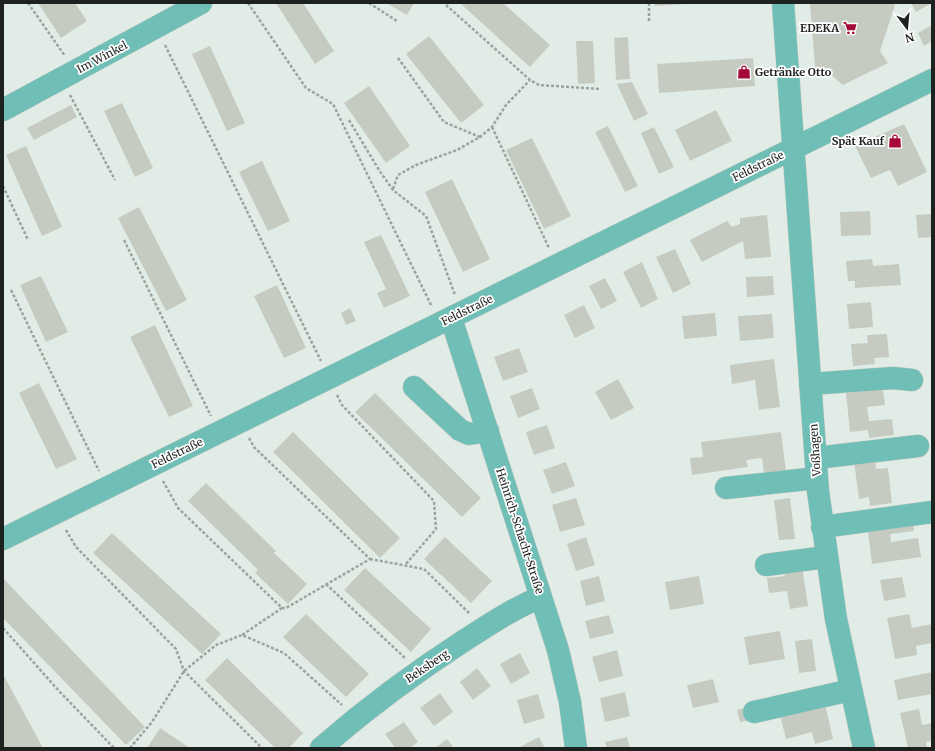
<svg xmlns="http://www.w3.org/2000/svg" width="935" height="751" viewBox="0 0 935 751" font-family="Merriweather,serif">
<rect width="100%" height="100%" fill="#e2ece6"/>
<path fill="#c6cbc1" d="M 38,3 L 75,3 L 87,21 L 61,38 Z
M 276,3 L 303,3 L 334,51 L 315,64 Z
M 386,3 L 414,3 L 407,15 Z
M 460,3 L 503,3 L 550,45 L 530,67 Z
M 654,3 L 687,3 L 687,4 L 655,6 Z
M 810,3 L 891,3 L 895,5 L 880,51 L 888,63 L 843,85 L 831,75 L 815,67 Z
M 911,3 L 932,3 L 916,12 Z
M 932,25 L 932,41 L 924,46 L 918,33 Z
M 429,36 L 484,105 L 461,123 L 406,54 Z
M 628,37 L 630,79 L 616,80 L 614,38 Z
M 576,41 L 593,41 L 595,83 L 578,84 Z
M 210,46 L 245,123 L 227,131 L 192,54 Z
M 753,58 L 755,86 L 659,93 L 657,64 Z
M 632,82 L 648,114 L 634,121 L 617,84 Z
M 369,86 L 410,146 L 386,163 L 344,103 Z
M 122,103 L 153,168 L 135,177 L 104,111 Z
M 71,105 L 77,117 L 34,140 L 27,128 Z
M 716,110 L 732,141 L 690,161 L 675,130 Z
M 904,124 L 927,172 L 898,186 L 890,170 L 871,178 L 855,146 Z
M 608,126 L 638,186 L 625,192 L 595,132 Z
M 654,127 L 674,167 L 659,174 L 641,133 Z
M 532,138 L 571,216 L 544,229 L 506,150 Z
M 26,146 L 62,227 L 42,236 L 6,155 Z
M 262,161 L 290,221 L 268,231 L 239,172 Z
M 452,179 L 490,259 L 463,272 L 425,192 Z
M 139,207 L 187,300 L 166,311 L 118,218 Z
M 870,211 L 871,235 L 841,236 L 840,212 Z
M 932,214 L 932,237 L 918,238 L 916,215 Z
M 767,215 L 771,257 L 745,259 L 743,241 L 702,262 L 690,240 L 727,221 L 732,227 L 740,224 L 740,218 Z
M 381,235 L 410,296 L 384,308 L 377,293 L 386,289 L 364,242 Z
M 675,249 L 691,284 L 673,293 L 656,257 Z
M 872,259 L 873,266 L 899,264 L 901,285 L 855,288 L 855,281 L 848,281 L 846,261 Z
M 642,262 L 658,299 L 641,308 L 623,272 Z
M 41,276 L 68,332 L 46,342 L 20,285 Z
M 773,276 L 774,295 L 747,297 L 746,277 Z
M 605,278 L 617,301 L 601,309 L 589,286 Z
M 277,285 L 306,348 L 284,358 L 254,296 Z
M 871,302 L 873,327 L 849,329 L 847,304 Z
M 584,305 L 595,328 L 575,338 L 564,315 Z
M 350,308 L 356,321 L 346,325 L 341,313 Z
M 715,313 L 717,336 L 684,339 L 682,316 Z
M 772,314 L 774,338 L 740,341 L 738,316 Z
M 155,325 L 193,406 L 169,417 L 130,337 Z
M 887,334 L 889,357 L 874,358 L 875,364 L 853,366 L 851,344 L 868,343 L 867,335 Z
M 519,348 L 528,372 L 503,381 L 494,357 Z
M 774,359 L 780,407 L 759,410 L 755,380 L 732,384 L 730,365 Z
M 618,379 L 634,408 L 611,420 L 595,392 Z
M 39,383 L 77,459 L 56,469 L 19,393 Z
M 532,388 L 540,409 L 518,418 L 510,396 Z
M 883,389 L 885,405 L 867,407 L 869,421 L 892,419 L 894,435 L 869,438 L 868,430 L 850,432 L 846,393 Z
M 375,393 L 481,498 L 462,517 L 355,412 Z
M 547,425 L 555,448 L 534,455 L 526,432 Z
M 293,432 L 400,538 L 380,558 L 273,452 Z
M 781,432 L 787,479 L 765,481 L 762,458 L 746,460 L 748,467 L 692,475 L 690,458 L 703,457 L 701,442 Z
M 875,458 L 876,469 L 888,468 L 892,503 L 870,506 L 869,497 L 859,499 L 854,461 Z
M 566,462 L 575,486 L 552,494 L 543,470 Z
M 206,483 L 276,551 L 274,553 L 307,584 L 288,604 L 255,573 L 258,570 L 188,501 Z
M 576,498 L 585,525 L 560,532 L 552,505 Z
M 790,498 L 795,539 L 779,540 L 774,500 Z
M 912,518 L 914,531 L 890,534 L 891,542 L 918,538 L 921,557 L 872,564 L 867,524 Z
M 112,533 L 221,634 L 202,654 L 93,553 Z
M 445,537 L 492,581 L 471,603 L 424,559 Z
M 586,537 L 595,565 L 576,571 L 567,544 Z
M 802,566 L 808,606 L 790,609 L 787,591 L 769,593 L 767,578 L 785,576 L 784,568 Z
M 365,568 L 431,629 L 411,652 L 344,590 Z
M 599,576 L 605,601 L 586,606 L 580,581 Z
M 699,576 L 704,604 L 670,610 L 665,582 Z
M 902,577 L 906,597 L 884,601 L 880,580 Z
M 3,578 L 145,727 L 126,745 L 3,618 Z
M 306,614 L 369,674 L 346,697 L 283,637 Z
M 909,614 L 912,628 L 932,624 L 932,643 L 916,646 L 917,655 L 895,659 L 887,618 Z
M 609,615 L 614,633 L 590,639 L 585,621 Z
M 780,631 L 785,659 L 749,665 L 744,637 Z
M 812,639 L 816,671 L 799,673 L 795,641 Z
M 617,650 L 623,676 L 599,682 L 592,657 Z
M 520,653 L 530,673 L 511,684 L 500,664 Z
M 227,658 L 303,733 L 289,748 L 275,748 L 205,680 Z
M 477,668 L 491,686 L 473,700 L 460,682 Z
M 932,672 L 932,694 L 898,700 L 894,680 Z
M 3,674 L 43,748 L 3,747 Z
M 713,679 L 719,702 L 693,708 L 687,685 Z
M 625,692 L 630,716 L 605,722 L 600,698 Z
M 440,693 L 453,712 L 434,726 L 420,708 Z
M 538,694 L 545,718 L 524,724 L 517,700 Z
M 825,704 L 833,739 L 815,744 L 812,732 L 786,739 L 780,715 Z
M 753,706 L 756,719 L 740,722 L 737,710 Z
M 919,709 L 922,725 L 932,723 L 932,741 L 926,742 L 927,748 L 908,748 L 900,713 Z
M 404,722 L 418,742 L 410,748 L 395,748 L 385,734 Z
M 160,728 L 190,748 L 147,748 Z
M 539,737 L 545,748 L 518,748 Z
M 627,737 L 630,748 L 607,748 L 605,742 Z
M 447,739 L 454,748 L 435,748 Z"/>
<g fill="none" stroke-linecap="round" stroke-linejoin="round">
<g stroke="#bfc7c2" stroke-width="23">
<path id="minor" d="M 783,3 L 818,491 L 836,619 L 864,748
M 3,110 L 201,3
M 451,318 L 558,650 L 570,702 L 576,748
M 810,384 L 893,378 L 912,380
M 414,387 L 460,430 L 469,434 L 488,431
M 816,458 L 918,446
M 726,488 L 817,478
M 822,527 L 932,512
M 3,539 L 932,80
M 766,565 L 826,557
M 754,712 L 851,690
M 321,748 C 367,708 414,673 465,640 C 490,624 514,608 541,597"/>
</g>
<path stroke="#9ba39e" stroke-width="2.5" stroke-dasharray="3 2" stroke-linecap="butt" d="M 28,3 L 65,56
M 248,3 L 306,88 L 333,104 L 432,307
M 369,3 L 397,21
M 649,3 L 649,21
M 446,5 L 530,80 L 539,85 L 600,89
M 165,45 L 321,361
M 398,58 L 444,122 L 480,137
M 70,95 L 115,180
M 349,120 L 379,170 L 393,190 L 426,216 L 455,295
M 492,127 L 549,248
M 3,186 L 28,240
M 393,189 L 398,175 L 416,165 L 457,150 L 480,137 L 492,127 L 506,105 L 530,80
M 124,240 L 211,416
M 11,290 L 99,471
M 337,395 L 342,405 L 434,501 L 436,529 L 405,565
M 249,438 L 254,447 L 370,559 L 286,608 L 282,608
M 163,481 L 178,508 L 282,608 L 242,635 L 284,653 L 342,705
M 66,530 L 76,547 L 176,649 L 184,671 L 262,748
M 370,559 L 424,569 L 470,614
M 326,584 L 405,658
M 3,628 L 59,691 L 114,748
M 130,748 L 152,722 L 184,671 L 216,645 L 242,635"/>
<use href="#minor" stroke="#70bfb6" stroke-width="22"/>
</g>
<defs>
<g id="supermarket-bare" transform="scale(1.08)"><path d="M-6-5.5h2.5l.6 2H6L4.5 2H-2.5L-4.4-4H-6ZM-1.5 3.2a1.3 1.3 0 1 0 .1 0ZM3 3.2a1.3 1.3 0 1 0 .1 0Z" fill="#a50a36" stroke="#fff" stroke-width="2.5" paint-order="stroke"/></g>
<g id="shop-bare" transform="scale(1.08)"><path d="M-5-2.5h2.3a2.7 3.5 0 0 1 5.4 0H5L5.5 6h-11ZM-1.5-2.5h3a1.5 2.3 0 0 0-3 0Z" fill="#a50a36" stroke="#fff" stroke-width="2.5" paint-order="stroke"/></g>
</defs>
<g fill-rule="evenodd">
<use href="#supermarket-bare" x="850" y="28"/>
<use href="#shop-bare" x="744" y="72"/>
<use href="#shop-bare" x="895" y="141"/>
</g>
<g text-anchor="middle" stroke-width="3.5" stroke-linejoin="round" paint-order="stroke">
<g font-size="11" font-weight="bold" fill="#1d211f" stroke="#fff" text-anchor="end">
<text x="839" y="32">EDEKA</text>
<text x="755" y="76" text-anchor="start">Getränke Otto</text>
<text x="884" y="145">Spät Kauf</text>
</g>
<g font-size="11" fill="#1d211f" stroke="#fff">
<text transform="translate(102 57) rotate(-28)" y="4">Im Winkel</text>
<text transform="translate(758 166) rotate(-26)" y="4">Feldstraße</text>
<text transform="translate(467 310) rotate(-26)" y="4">Feldstraße</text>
<text transform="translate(815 450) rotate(-94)" y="4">Voßhagen</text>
<text transform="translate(177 453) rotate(-26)" y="4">Feldstraße</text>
<text transform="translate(520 531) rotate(72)" y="4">Heinrich-Schacht-Straße</text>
<text transform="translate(427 666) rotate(-34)" y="4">Beksberg</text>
</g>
</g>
<rect width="935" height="751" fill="none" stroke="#1d211f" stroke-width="8"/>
<g transform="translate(907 28) rotate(164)" stroke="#ffffff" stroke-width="3" paint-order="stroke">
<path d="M0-3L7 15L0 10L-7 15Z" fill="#1d211f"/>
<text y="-6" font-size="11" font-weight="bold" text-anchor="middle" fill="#1d211f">N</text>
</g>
</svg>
